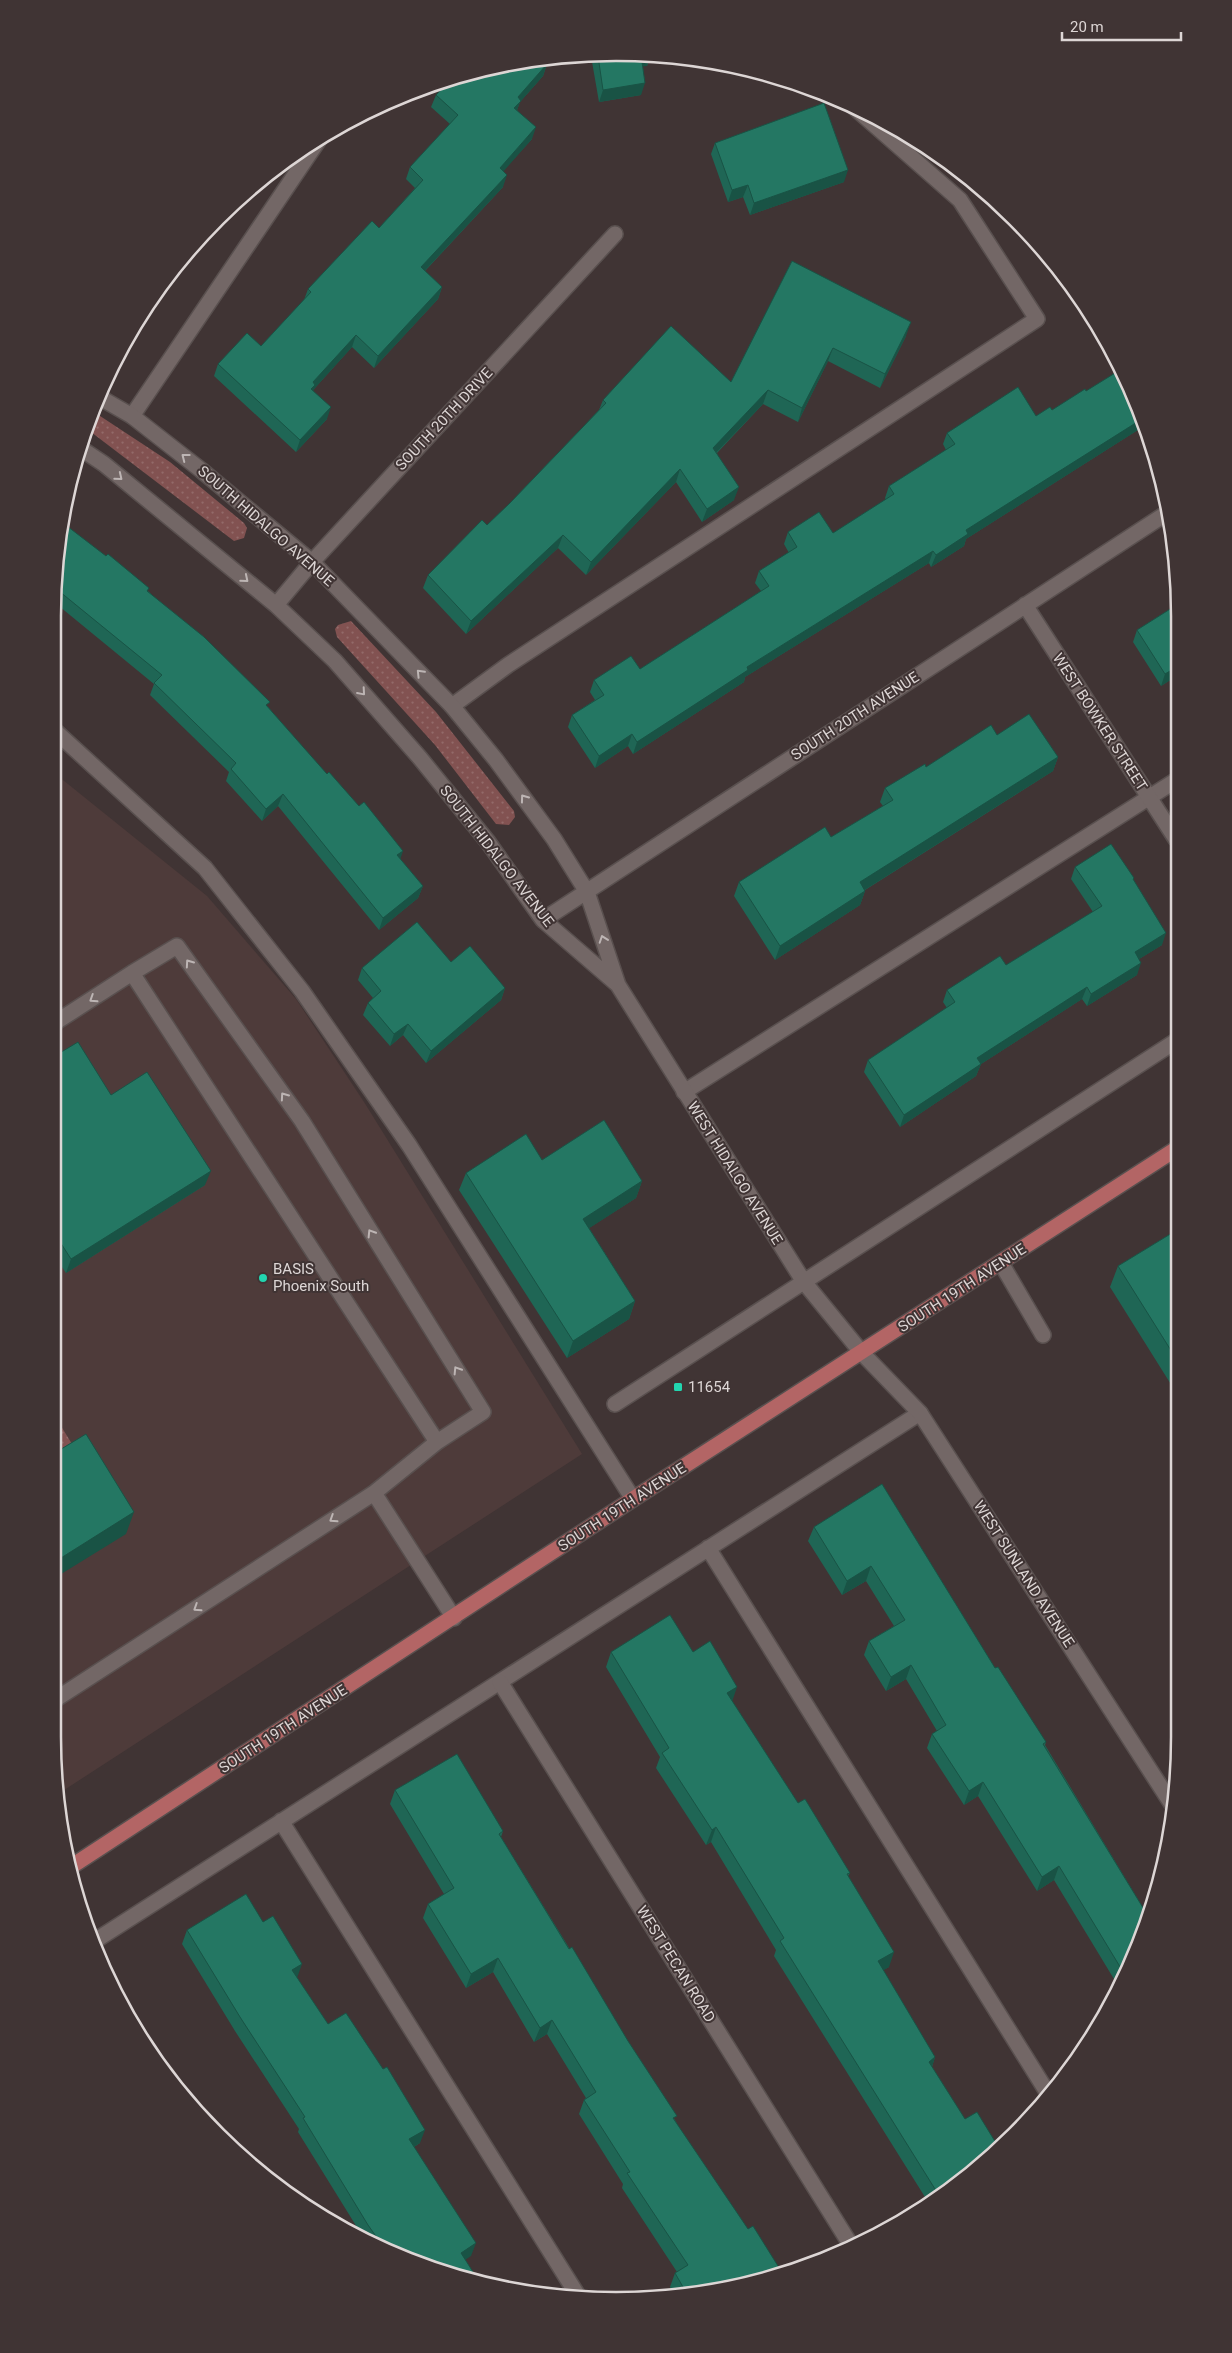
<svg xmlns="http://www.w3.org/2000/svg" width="1232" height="2353" viewBox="0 0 1232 2353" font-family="Roboto,sans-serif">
<defs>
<pattern id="grass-dots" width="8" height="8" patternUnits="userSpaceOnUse" patternTransform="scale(1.25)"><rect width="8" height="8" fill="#825251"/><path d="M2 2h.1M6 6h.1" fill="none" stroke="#936a69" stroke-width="1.8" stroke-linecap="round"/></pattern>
</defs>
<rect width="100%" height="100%" fill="#403434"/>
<path fill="#4e3b3a" d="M 53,772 L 207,896 L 296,999 L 364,1102 L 582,1454 L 58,1794 L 53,1737 Z"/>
<path fill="url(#grass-dots)" d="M 94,412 L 170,462 L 244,523 L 247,528 L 244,538 L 234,541 L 87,429 Z
M 351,621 L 436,712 L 514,811 L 515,817 L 509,825 L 496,824 L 435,745 L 337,637 L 335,629 L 338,625 Z
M 53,1413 L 72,1444 L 53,1456 Z"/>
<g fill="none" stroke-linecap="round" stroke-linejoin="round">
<g stroke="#59504f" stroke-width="18">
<path id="lane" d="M 132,416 L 320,138
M 452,706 L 508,665 L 1037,319 L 960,200 L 854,107
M 54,730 L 205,868 L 302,991 L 409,1145 L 633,1499
M 53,1024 L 132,973
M 684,1092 L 1175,781
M 1001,1263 L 1043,1335
M 374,1493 L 454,1618
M 708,1548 L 1049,2095
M 53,1701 L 374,1493 L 437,1442 L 483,1412 L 302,1121 L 177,946 L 132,973 L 437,1442
M 281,1821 L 580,2299
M 93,1942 L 920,1413"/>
</g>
<g stroke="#59504f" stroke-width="18">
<path id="street" d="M 99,397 L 132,416 L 201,470 L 312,562 L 452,706 L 496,760 L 554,839 L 587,892 L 618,985 L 804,1282 L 862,1353 L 920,1413 L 1173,1806
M 80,448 L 104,464 L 276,605 L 335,661 L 420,758 L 488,842 L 543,920 L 617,984
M 276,605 L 312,562 L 615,234
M 1025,605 L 1176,839
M 543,920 L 1167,513
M 615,1404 L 1176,1041
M 500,1682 L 852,2247"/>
</g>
<g stroke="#59504f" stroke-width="18">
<path id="primary" d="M 69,1868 L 633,1499 L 1176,1149"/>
</g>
<use href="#lane" stroke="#736766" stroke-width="15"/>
<use href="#street" stroke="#736766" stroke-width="15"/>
<use href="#primary" stroke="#b36565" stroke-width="15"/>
</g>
<path fill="#1f6655" d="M 653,54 L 671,57 L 649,60 L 647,66 L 643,66 L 641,95 L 599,102 L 591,56 Z
M 547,64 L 543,76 L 520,102 L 517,110 L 532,139 L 503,171 L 503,187 L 425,271 L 442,287 L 438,299 L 374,368 L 352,347 L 314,389 L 313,390 L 327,419 L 296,452 L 214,376 L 218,364 L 261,346 L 304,300 L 308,289 L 379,228 L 415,188 L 406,179 L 410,167 L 450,124 L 431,107 L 436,95 Z
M 715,143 L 844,182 L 750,215 L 743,197 L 728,202 L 711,154 Z
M 792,261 L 906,336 L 880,388 L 828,361 L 798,422 L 763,404 L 717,453 L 734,500 L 702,522 L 676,482 L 586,575 L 558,548 L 466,634 L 423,588 L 428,575 L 487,525 L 510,503 L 599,410 L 603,400 L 731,382 Z
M 158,291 L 154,301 L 135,337 L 130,335 Z
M 1086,391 L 1137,401 L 1143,423 L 1141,428 L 966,539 L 964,546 L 931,567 L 929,563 L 745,677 L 744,682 L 633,754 L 628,746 L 595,768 L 568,727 L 572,715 L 595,700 L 590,692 L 594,680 L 640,669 L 761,591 L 755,583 L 759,571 L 789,553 L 784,544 L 788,532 L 833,533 L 886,500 L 885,498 L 889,486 L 946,450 L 943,444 L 947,433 L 1036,416 L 1052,410 Z
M 54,579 L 148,591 L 268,707 L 400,859 L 423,886 L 418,898 L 379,930 L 278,806 L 262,821 L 226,781 L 229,772 L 150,695 L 154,684 L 54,602 Z
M 1175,606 L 1175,677 L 1161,686 L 1133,642 L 1137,630 Z
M 997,735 L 1058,757 L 1053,771 L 865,890 L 865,891 L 860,905 L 775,960 L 734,896 L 739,882 L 831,837 L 883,806 L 880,802 L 885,788 L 926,767 Z
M 1075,867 L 1133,880 L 1162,945 L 1139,959 L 1137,975 L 1087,1006 L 1082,999 L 981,1064 L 976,1076 L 900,1127 L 864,1072 L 868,1060 L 947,1008 L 943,1002 L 947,990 L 1006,965 L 1093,912 L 1071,879 Z
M 451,962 L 505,988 L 501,1000 L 426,1063 L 403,1035 L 390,1046 L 363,1015 L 368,1003 L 373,998 L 358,980 L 362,968 Z
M 53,1057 L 111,1095 L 205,1185 L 66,1273 L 53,1254 Z
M 542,1160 L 642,1181 L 636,1198 L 589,1228 L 635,1301 L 629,1319 L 567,1358 L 459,1190 L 466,1173 Z
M 1177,1230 L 1177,1394 L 1110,1287 L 1118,1266 Z
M 882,1484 L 995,1668 L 1046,1742 L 1045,1745 L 1148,1916 L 1120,1989 L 1054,1880 L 1037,1891 L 978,1796 L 964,1805 L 927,1748 L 932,1734 L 937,1731 L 906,1679 L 886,1691 L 864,1655 L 869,1641 L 894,1626 L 866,1581 L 842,1595 L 808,1541 L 814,1527 Z
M 611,1652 L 693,1652 L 732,1701 L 798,1803 L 850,1873 L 848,1876 L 889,1967 L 883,1970 L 935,2057 L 932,2067 L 988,2160 L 930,2205 L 774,1956 L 776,1950 L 711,1842 L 706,1845 L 656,1768 L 660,1757 L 606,1667 Z
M 395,1790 L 503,1831 L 501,1837 L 675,2120 L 762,2281 L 675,2296 L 670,2287 L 675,2273 L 677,2272 L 622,2188 L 623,2184 L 579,2114 L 584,2100 L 586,2098 L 547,2034 L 534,2042 L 493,1972 L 466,1988 L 423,1918 L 428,1904 L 444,1894 L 390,1804 Z
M 187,1930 L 297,1978 L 328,2024 L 420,2143 L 414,2147 L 471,2256 L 400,2257 L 363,2237 L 298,2132 L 299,2129 L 235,2031 L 182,1944 Z
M 1101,2020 L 1089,2038 L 1094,2023 Z"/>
<path fill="#195345" d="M 648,54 L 653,54 L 671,57 L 649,60 L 647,66 L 637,67 L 641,55 Z
M 547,64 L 543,76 L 520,102 L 516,113 L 510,120 L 518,97 Z
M 645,83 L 641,95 L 599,102 L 603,90 Z
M 536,127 L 532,139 L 496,180 L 500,168 Z
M 848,170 L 844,182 L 750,215 L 754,203 Z
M 507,175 L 503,187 L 417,279 L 421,267 Z
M 748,185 L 743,197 L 728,202 L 732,190 Z
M 442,287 L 438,299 L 374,368 L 378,356 Z
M 158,291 L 154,301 L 135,337 L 139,325 Z
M 911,322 L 906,336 L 880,388 L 885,374 Z
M 356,335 L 352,347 L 314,389 L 311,397 L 313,382 Z
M 833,348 L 828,361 L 798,422 L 802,408 Z
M 768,390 L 763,404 L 708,461 L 713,448 Z
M 331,407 L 327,419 L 296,452 L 300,440 Z
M 1141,418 L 1143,423 L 1141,428 L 966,539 L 964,546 L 931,567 L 936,555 L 966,530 Z
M 680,469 L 676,482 L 586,575 L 591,562 Z
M 739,487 L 734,500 L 702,522 L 707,509 Z
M 563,535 L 558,548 L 466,634 L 471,621 Z
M 933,551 L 929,563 L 745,677 L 744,682 L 633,754 L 637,742 L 747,667 Z
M 1175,668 L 1175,677 L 1161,686 L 1165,674 Z
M 632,734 L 628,746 L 595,768 L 599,756 Z
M 1058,757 L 1053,771 L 855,896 L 860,882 Z
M 283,794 L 278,806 L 262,821 L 266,809 Z
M 403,851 L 399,863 L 397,855 Z
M 423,886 L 418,898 L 379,930 L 383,918 Z
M 865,891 L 860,905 L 775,960 L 780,946 Z
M 1166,933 L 1162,945 L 1131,964 L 1135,952 Z
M 1141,963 L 1137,975 L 1087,1006 L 1091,994 Z
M 1087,987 L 1082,999 L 981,1064 L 976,1076 L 900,1127 L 904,1115 L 977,1058 Z
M 505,988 L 501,1000 L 426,1063 L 431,1051 Z
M 408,1024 L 403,1035 L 390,1046 L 394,1034 Z
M 211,1171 L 205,1185 L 66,1273 L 71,1259 Z
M 642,1181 L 636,1198 L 577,1236 L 583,1219 Z
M 635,1301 L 629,1319 L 567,1358 L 573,1341 Z
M 134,1512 L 126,1534 L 53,1579 L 53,1563 Z
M 871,1566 L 866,1581 L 842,1595 L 847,1581 Z
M 911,1665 L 906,1679 L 886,1691 L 891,1677 Z
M 737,1687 L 732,1702 L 727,1693 Z
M 983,1782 L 978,1796 L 964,1805 L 969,1791 Z
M 716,1827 L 711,1842 L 706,1845 L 712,1830 Z
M 1059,1866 L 1054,1880 L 1037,1891 L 1042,1877 Z
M 894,1952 L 889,1967 L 872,1977 L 878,1961 Z
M 498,1958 L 493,1972 L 466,1988 L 471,1974 Z
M 302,1964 L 297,1978 L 292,1970 Z
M 552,2020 L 547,2034 L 534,2042 L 540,2028 Z
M 935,2057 L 930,2073 L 929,2062 Z
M 425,2130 L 420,2143 L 404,2153 L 409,2139 Z
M 476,2243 L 471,2256 L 456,2266 L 461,2253 Z"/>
<path fill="#247763" stroke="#195345" d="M 650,54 L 641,55 L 645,83 L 603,90 L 598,56 Z
M 540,58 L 547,64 L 518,97 L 521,101 L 514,108 L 536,127 L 500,168 L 507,175 L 421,267 L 442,287 L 378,356 L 356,335 L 313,382 L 315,385 L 311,389 L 331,407 L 300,440 L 218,364 L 247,333 L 261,346 L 311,292 L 308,289 L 372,221 L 379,228 L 423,180 L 410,167 L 458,115 L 436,95 L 451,79 Z
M 824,103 L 848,170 L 754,203 L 748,185 L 732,190 L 715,143 Z
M 792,261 L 911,322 L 885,374 L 833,348 L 802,408 L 768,390 L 713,448 L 739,487 L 707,509 L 680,469 L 591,562 L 563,535 L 471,621 L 428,575 L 482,520 L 487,525 L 510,503 L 606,403 L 603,400 L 671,326 L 731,382 Z
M 155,295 L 139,325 L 137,324 Z
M 1120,370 L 1137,401 L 1142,419 L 966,530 L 968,534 L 936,555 L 933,551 L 747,667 L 748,670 L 637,742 L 632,734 L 599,756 L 572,715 L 604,695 L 594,680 L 631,656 L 640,669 L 769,586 L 759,571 L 797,547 L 788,532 L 819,512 L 833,533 L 894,494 L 889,486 L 955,444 L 947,433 L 1018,387 L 1036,416 L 1050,407 L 1052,410 L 1085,389 L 1086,391 Z
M 63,523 L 106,556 L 108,554 L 149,588 L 147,591 L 204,637 L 270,702 L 266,705 L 327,774 L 329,772 L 359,806 L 364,802 L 403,851 L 397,855 L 423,886 L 383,918 L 283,794 L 266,809 L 231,769 L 236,763 L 154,683 L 162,675 L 54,587 L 54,579 Z
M 1175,606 L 1175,668 L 1165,674 L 1137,630 Z
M 1029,714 L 1058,757 L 860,882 L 865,891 L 780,946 L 739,882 L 825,827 L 831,837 L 893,800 L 885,788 L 925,764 L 926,767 L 991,725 L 997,735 Z
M 1111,844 L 1134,878 L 1133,879 L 1166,933 L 1135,952 L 1141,963 L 1091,994 L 1087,987 L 977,1058 L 981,1064 L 904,1115 L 868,1060 L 955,1002 L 947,990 L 1000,956 L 1006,965 L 1102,906 L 1075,867 Z
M 417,922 L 451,962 L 470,946 L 505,988 L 431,1051 L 408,1024 L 394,1034 L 368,1003 L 381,991 L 362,968 Z
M 78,1042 L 111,1095 L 147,1072 L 211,1171 L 71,1259 L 53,1231 L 53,1057 Z
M 604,1120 L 642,1181 L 583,1219 L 635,1301 L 573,1341 L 466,1173 L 526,1134 L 542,1160 Z
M 1177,1230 L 1177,1360 L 1118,1266 Z
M 86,1434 L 134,1512 L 53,1563 L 53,1454 Z
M 882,1484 L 995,1668 L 998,1667 L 1046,1742 L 1043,1744 L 1148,1916 L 1125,1975 L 1059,1866 L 1042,1877 L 983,1782 L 969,1791 L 932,1734 L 946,1725 L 911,1665 L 891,1677 L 869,1641 L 905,1620 L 871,1566 L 847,1581 L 814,1527 Z
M 670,1615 L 693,1652 L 710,1641 L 737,1687 L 727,1693 L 798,1803 L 805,1799 L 850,1873 L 847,1874 L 894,1952 L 878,1961 L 935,2057 L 929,2062 L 965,2119 L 977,2112 L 999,2148 L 988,2160 L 940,2197 L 780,1941 L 784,1938 L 716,1827 L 712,1830 L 662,1753 L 669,1748 L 611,1652 Z
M 457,1754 L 503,1831 L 499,1834 L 569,1949 L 572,1947 L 628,2041 L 677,2116 L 673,2118 L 748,2229 L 753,2226 L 783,2274 L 762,2281 L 687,2294 L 675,2273 L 688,2265 L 627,2173 L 630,2172 L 584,2100 L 596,2092 L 552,2020 L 540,2028 L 498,1958 L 471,1974 L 428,1904 L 454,1888 L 395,1790 Z
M 246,1894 L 263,1922 L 273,1916 L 302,1964 L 292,1970 L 328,2024 L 346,2013 L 383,2069 L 387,2067 L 425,2130 L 409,2139 L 476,2243 L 461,2253 L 480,2283 L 470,2281 L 400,2257 L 385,2249 L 368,2225 L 303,2118 L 305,2117 L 240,2017 L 187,1930 Z
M 1101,2020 L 1096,2027 L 1094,2023 Z"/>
<defs><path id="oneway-chevron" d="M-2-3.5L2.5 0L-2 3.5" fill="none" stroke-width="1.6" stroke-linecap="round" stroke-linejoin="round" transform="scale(1.25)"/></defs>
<g stroke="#bdb5b4">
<use href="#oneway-chevron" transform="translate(185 457) rotate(-142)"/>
<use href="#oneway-chevron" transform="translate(119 477) rotate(39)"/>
<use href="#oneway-chevron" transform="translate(245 579) rotate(40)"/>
<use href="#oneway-chevron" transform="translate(420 673) rotate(-134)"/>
<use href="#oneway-chevron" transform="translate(362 692) rotate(49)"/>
<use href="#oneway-chevron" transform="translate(524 798) rotate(-126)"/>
<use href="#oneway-chevron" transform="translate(603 939) rotate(-109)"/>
<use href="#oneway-chevron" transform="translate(189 963) rotate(-125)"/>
<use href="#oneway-chevron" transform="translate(93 999) rotate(147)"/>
<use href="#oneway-chevron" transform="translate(284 1096) rotate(-125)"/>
<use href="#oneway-chevron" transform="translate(371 1233) rotate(-122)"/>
<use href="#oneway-chevron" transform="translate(457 1370) rotate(-122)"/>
<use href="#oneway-chevron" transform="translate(333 1519) rotate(147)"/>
<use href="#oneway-chevron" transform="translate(197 1608) rotate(147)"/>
</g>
<g fill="#22d5af" stroke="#403434" stroke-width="2">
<circle cx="263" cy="1278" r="5"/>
<rect x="673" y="1382" width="10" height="10" rx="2.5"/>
</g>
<g text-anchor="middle" stroke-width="4" stroke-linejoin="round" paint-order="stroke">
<g font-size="15" fill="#ddd6d5" stroke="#403434">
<text transform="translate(444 419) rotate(-47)" y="5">SOUTH 20TH DRIVE</text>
<text transform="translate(266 526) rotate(41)" y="5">SOUTH HIDALGO AVENUE</text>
<text transform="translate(855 716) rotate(-33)" y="5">SOUTH 20TH AVENUE</text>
<text transform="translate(1100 722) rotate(57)" y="5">WEST BOWKER STREET</text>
<text transform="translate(497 856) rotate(52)" y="5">SOUTH HIDALGO AVENUE</text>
<text transform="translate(735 1173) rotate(58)" y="5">WEST HIDALGO AVENUE</text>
<text transform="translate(962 1288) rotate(-33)" y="5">SOUTH 19TH AVENUE</text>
<text transform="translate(622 1507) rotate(-33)" y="5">SOUTH 19TH AVENUE</text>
<text transform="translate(1024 1574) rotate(57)" y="5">WEST SUNLAND AVENUE</text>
<text transform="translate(283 1729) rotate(-33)" y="5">SOUTH 19TH AVENUE</text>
<text transform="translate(676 1964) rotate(58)" y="5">WEST PECAN ROAD</text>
</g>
<g font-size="15" fill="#ddd6d5" stroke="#403434" text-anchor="start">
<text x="273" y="1274">BASIS<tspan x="273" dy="17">Phoenix South</tspan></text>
<text x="688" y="1392">11654</text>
</g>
</g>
<path d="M0 0H1232V2353H0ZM616 61H616A555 555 0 0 1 1171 616V1737A555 555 0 0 1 616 2292H616A555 555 0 0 1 61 1737V616A555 555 0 0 1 616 61Z" fill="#403434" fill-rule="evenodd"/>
<path fill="none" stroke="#ddd6d5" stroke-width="2.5" d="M616 61H616A555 555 0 0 1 1171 616V1737A555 555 0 0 1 616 2292H616A555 555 0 0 1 61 1737V616A555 555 0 0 1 616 61Z"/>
<path d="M1062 32v8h119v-8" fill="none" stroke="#ddd6d5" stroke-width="2.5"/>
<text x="1070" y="32" font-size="15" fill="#ddd6d5" stroke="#403434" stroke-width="4" paint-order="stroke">20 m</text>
</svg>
